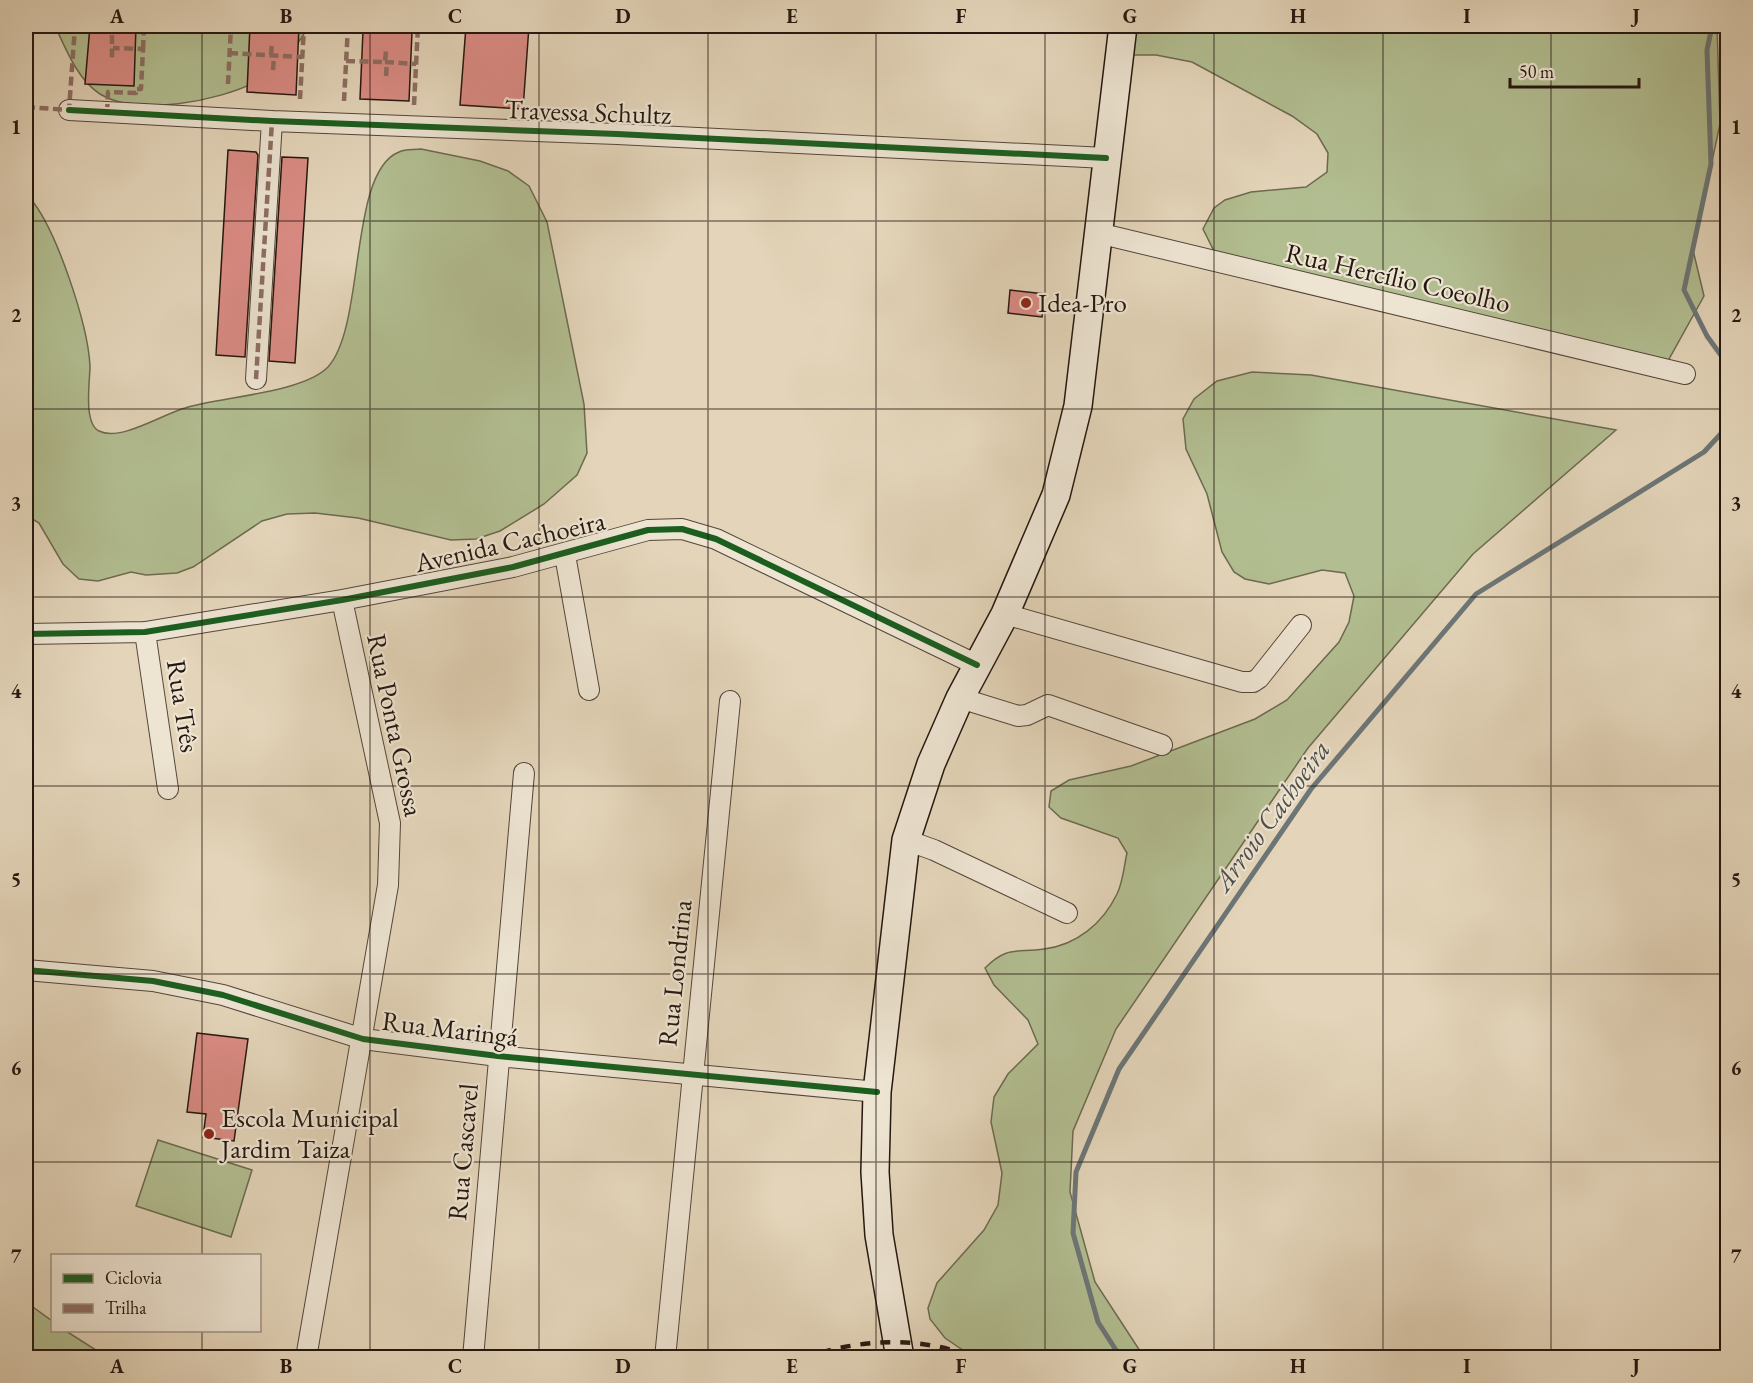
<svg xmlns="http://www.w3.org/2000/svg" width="1753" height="1383" viewBox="0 0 1753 1383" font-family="'EB Garamond',serif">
<rect width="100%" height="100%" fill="#e4d5ba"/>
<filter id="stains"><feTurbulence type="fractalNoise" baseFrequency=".00333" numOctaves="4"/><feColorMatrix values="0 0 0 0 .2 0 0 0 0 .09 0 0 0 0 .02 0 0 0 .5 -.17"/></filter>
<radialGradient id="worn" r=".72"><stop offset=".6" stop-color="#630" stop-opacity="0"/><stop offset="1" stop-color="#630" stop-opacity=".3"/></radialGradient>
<path fill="#b2be91" stroke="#6c6a50" stroke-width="1.5" d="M 55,26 L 309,26 C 296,47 280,71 256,82 C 218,101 138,117 100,94 C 77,79 66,49 55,26 Z
M 1129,26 L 1717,26 L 1720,124 L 1693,250 L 1704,296 L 1659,377 L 1214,251 L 1203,229 L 1214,208 L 1225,200 L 1251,192 L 1306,187 L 1327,172 L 1328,153 L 1317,134 L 1292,116 L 1192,62 L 1156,55 L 1131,55 Z
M 421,149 L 480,161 L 508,171 L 529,186 L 547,222 L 584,404 L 587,453 L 577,475 L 544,504 L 500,531 L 476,539 L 451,540 L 358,518 L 315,513 L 287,514 L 262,521 L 193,567 L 177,573 L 146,575 L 131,572 L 98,581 L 79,579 L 63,564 L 39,523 L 26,515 L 26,197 L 29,197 C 56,227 88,325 90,366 C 90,381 83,423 99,431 C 120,442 163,414 185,408 C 220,397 303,393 328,367 C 366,325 348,172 399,152 C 405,149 414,150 421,149 Z
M 1252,372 L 1311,375 L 1616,430 L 1473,554 L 1308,748 L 1116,1029 L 1073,1131 L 1070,1192 L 1095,1282 L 1144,1357 L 973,1357 L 945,1338 L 930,1319 L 928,1308 L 937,1283 L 984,1230 L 998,1205 L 1002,1173 L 991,1122 L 994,1097 L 1008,1074 L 1038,1044 L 1028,1020 L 994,985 L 985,968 C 1007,946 1015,953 1044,949 C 1077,945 1103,923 1117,894 C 1123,882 1124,866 1127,853 L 1118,838 L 1061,818 L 1049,807 L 1051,791 L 1069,780 L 1131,766 L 1255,719 L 1287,700 L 1339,642 L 1349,622 L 1354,596 L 1345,573 L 1322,570 L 1269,584 L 1245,579 L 1234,572 L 1222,552 L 1207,494 L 1186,449 L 1183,419 L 1194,399 L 1217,381 Z
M 158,1140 L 252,1170 L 231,1237 L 136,1206 Z
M 26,1302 L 52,1321 L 52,1330 L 66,1331 L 107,1357 L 26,1357 Z"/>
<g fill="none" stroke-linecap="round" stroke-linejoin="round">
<path stroke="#6c7677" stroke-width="5" d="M 1712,26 L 1707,50 L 1711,164 L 1684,290 L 1707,336 L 1728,365
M 1121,1358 L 1098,1322 L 1073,1233 L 1076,1172 L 1119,1069 L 1311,789 L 1476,594 L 1704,452 L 1728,426"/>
</g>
<path fill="#db8c85" stroke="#251710" stroke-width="1.5" d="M 90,26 L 136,26 L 134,86 L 85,84 Z
M 250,26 L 299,26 L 296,95 L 247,92 Z
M 466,26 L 529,26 L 523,109 L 460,105 Z
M 363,31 L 412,32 L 409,101 L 360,99 Z
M 228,150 L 256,152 L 258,155 L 245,357 L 216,355 Z
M 282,157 L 308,158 L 295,363 L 269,361 Z
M 1010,290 L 1045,294 L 1042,317 L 1008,313 Z
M 197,1033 L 248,1039 L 234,1141 L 203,1137 L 206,1114 L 187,1112 Z"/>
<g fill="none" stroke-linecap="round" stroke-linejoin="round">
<g stroke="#55463a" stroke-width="22">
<path id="street" d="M 69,110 L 272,121 L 617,134 L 1106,158
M 1098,233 L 1685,374
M 256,379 L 272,121
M 565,555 L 589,690
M 1005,614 L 1242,682 L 1253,682 L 1259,678 L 1301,625
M 145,632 L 168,789
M 26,634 L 145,632 L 342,600 L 513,567 L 648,530 L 682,529 L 716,539 L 977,665
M 960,698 L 1018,716 L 1027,715 L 1048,705 L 1162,745
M 906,840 L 934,850 L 1067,913
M 26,970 L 153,981 L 223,995 L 363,1039 L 498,1056 L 877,1092
M 306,1358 L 388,885 L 390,823 L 342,600
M 473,1358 L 524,773
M 665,1358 L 730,701"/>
</g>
<g stroke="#251710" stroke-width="30">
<path id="secondary" d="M 900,1358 L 879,1235 L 875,1172 L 877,1092 L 906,840 L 931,764 L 960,698 L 1005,614 L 1056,495 L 1078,406 L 1123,26"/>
</g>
<use href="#street" stroke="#ede4d2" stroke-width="20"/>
<use href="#secondary" stroke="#ede4d2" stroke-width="27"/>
<path stroke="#251710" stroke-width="4.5" stroke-dasharray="10 10" stroke-linecap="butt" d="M 802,1358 C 860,1339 918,1335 976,1358"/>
<path stroke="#8d6e63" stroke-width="4.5" stroke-dasharray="9 4.5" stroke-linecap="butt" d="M 112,35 L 112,62
M 143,49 L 144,26
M 229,53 L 302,57
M 271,55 L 272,42
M 346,61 L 385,62 L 386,51
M 385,62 L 416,64
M 273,70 L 274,55
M 386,76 L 387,62
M 228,84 L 231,26
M 300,99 L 304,26
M 344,101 L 348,26
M 414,105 L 418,26
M 26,107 L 69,110 L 75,26
M 107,113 L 108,92 L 136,93 L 136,89 L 141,89 L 143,49 L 113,48
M 256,379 L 272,121"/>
<g stroke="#ede4d2" stroke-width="10">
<path id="cycleway" d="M 69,110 L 272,121 L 617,134 L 1106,158
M 26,634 L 145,632 L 342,600 L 513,567 L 648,530 L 682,529 L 716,539 L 977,665
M 26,970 L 153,981 L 223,995 L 363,1039 L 498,1056 L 877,1092"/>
</g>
<use href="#cycleway" stroke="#1b5e20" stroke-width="6"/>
</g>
<path fill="none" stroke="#251710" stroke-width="1.5" stroke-opacity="0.55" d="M 202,26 L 202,1256M 370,26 L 370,1358M 539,26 L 539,1358M 708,26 L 708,1358M 876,26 L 876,1358M 1045,26 L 1045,1358M 1214,26 L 1214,1358M 1383,26 L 1383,1358M 1551,26 L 1551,1358M 26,221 L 1728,221M 26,409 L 1728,409M 26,597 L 1728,597M 26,786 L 1728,786M 26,974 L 1728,974M 26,1162 L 1728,1162M 202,1330 L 202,1358"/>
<g fill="#8f2418" stroke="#ede4d2" stroke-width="2">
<circle cx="1026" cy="303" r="6"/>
<circle cx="209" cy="1134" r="6"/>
</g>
<g text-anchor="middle" stroke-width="4.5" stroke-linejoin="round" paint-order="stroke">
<g font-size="27" fill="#251710" stroke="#ede4d2">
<text transform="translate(588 112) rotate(2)" y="9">Travessa Schultz</text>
<text transform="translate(1398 278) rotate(13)" y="9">Rua Hercílio Coeolho</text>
<text transform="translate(510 542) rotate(-13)" y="9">Avenida Cachoeira</text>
<text transform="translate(183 706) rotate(81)" y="9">Rua Três</text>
<text transform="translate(395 725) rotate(78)" y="9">Rua Ponta Grossa</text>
<text transform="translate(675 973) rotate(-84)" y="9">Rua Londrina</text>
<text transform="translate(450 1029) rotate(7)" y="9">Rua Maringá</text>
<text transform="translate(463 1152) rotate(-85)" y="9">Rua Cascavel</text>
</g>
<g font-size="27" fill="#251710" stroke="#ede4d2" text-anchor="start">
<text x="1038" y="312">Idea-Pro</text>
<text x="221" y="1127">Escola Municipal<tspan x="221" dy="31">Jardim Taiza</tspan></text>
</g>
<g font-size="28" font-style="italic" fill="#4e4e4c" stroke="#ede4d2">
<text transform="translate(1271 815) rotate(-54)" y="10">Arroio Cachoeira</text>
</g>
</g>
<rect width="1753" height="1383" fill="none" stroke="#e4d5ba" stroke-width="66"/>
<rect x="51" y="1254" width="210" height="78" fill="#ede4d2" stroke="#9d9284" stroke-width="1.5"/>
<rect x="63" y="1274" width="30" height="9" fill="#1b5e20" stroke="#9d9284" stroke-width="1.5"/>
<text x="105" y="1284" font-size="18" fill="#251710">Ciclovia</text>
<rect x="63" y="1304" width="30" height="9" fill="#8d6e63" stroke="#9d9284" stroke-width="1.5"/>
<text x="105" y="1314" font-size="18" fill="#251710">Trilha</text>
<path d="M1510 78v9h129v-9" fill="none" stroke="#251710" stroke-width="3"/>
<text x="1519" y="78" font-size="18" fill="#251710" stroke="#ede4d2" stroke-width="4.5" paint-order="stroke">50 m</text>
<rect x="33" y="33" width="1687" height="1317" fill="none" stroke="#251710" stroke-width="2"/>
<g font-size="20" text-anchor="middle" font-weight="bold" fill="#251710">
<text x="117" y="23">A</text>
<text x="286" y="23">B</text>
<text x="455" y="23">C</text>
<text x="623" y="23">D</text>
<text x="792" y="23">E</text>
<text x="961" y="23">F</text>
<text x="1130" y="23">G</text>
<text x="1298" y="23">H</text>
<text x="1467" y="23">I</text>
<text x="1636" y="23">J</text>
<text x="16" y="134">1</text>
<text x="1736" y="134">1</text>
<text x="16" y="322">2</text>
<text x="1736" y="322">2</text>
<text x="16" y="510">3</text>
<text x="1736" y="510">3</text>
<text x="16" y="698">4</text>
<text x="1736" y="698">4</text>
<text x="16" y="886">5</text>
<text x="1736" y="886">5</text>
<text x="16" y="1075">6</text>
<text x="1736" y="1075">6</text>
<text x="16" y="1263">7</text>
<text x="1736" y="1263">7</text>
<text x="117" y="1373">A</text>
<text x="286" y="1373">B</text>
<text x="455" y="1373">C</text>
<text x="623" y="1373">D</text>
<text x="792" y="1373">E</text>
<text x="961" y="1373">F</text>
<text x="1130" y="1373">G</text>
<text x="1298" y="1373">H</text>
<text x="1467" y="1373">I</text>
<text x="1636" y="1373">J</text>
</g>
<rect width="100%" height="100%" filter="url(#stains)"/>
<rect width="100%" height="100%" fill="url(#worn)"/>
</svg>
